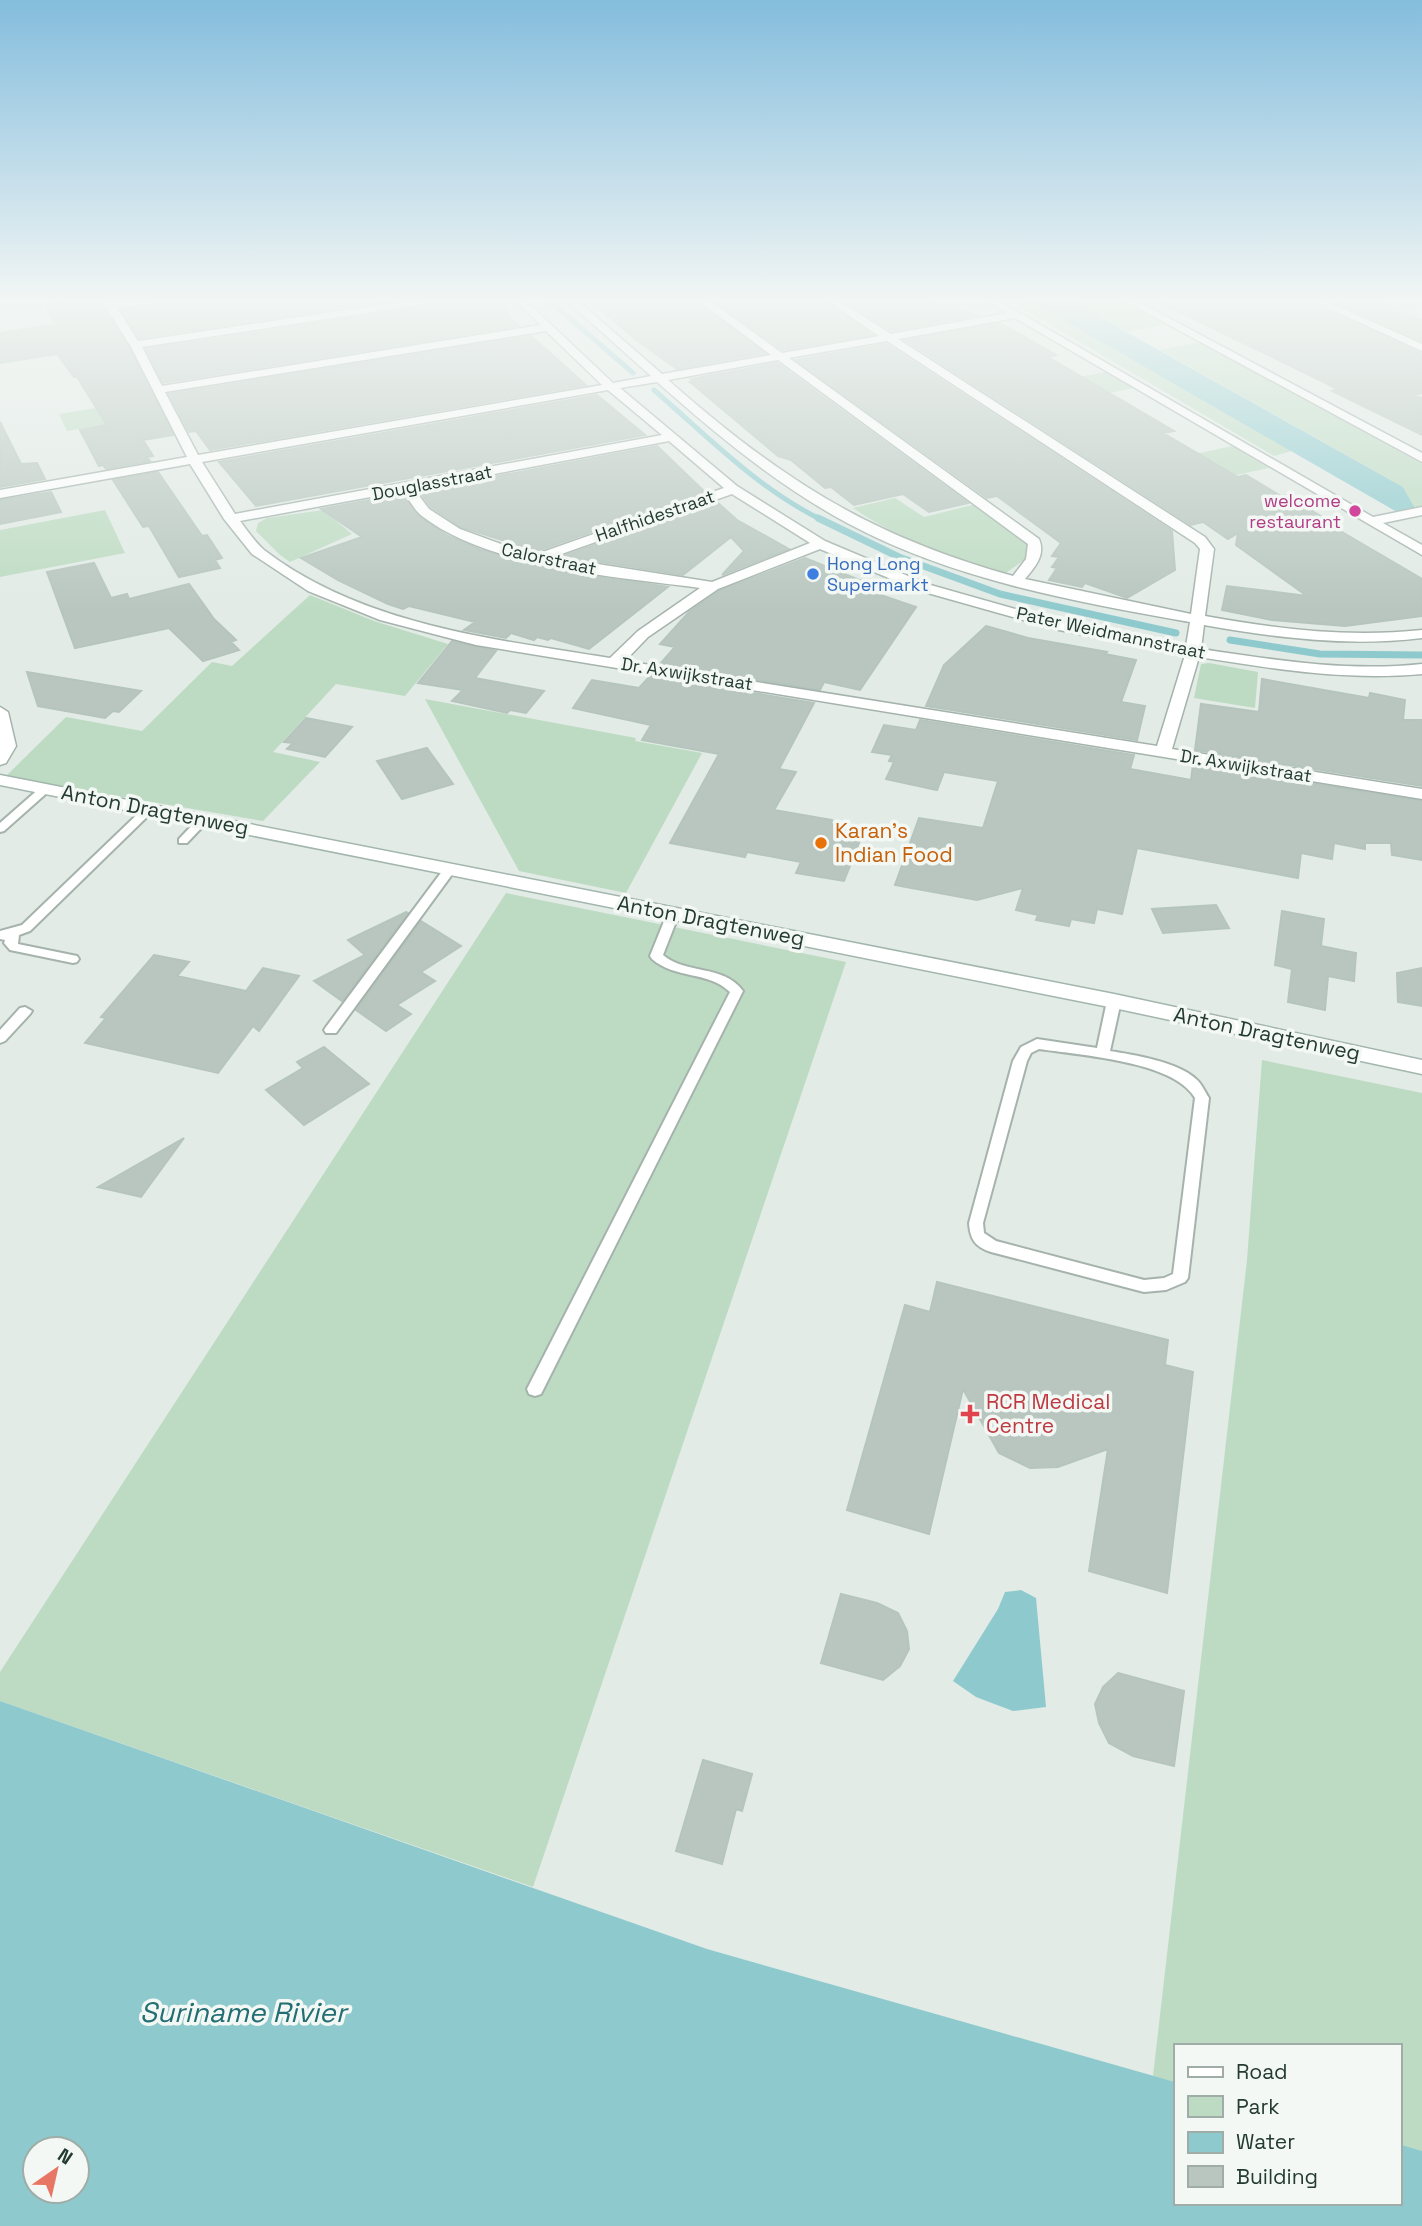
<svg xmlns="http://www.w3.org/2000/svg" width="1422" height="2226" viewBox="0 0 1422 2226" font-family="'Space Grotesk',sans-serif">
<rect width="100%" height="100%" fill="#e2ebe6"/>
<path fill="#bddbc2" d="M 1010,301 L 1030,301 L 1292,451 L 1274,456 Z
M 1071,301 L 1123,301 L 1168,324 L 1127,332 Z
M 1200,342 L 1422,464 L 1422,507 L 1415,508 L 1403,487 L 1160,350 Z
M 1106,372 L 1134,388 L 1067,401 L 1040,384 Z
M 153,399 L 162,416 L 67,431 L 59,414 Z
M 1232,446 L 1269,468 L 1199,483 L 1164,461 Z
M 895,498 L 924,517 L 976,504 L 1028,542 L 1028,557 L 1006,573 C 953,556 899,540 853,508 Z
M 105,510 L 125,553 L 0,577 L 0,530 Z
M 323,510 L 352,534 L 290,562 L 280,555 L 256,531 L 258,523 L 267,518 Z
M 310,595 L 374,621 L 448,644 L 405,696 L 336,684 L 273,752 L 320,762 L 263,821 L 5,777 L 66,717 L 142,731 L 212,662 L 232,666 Z
M 1209,663 L 1258,672 L 1255,708 L 1194,698 L 1201,664 Z
M 425,699 L 636,738 L 635,741 L 702,753 L 626,893 L 519,871 Z
M 506,893 L 846,962 L 533,1887 L 0,1701 L 0,1672 Z
M 1262,1060 L 1422,1093 L 1422,2151 L 1399,2144 L 1399,2046 L 1175,2046 L 1175,2082 L 1153,2076 L 1247,1260 Z"/>
<path fill="#8ecacd" fill-rule="evenodd" d="M 1030,301 L 1071,301 L 1403,487 L 1415,508 L 1397,512 Z
M 1021,1590 L 1036,1598 L 1046,1707 L 1013,1711 L 976,1697 L 953,1681 L 998,1609 L 1005,1592 Z
M 0,1701 L 707,1949 L 1175,2082 L 1175,2203 L 1399,2203 L 1399,2144 L 1422,2151 L 1422,2226 L 0,2226 ZM 77,2149 L 77,2191 L 35,2191 L 35,2149 Z"/>
<g fill="none" stroke-linecap="round" stroke-linejoin="round">
<path stroke="#8ecacd" stroke-width="5" d="M 550,301 L 633,373
M 654,390 C 707,436 758,489 822,520"/>
<path stroke="#8ecacd" stroke-width="7" d="M 818,518 L 899,557 L 1000,594 L 1176,633
M 1230,640 L 1320,654 L 1422,655"/>
</g>
<path fill="#b8c6bf" stroke="#b5c5bd" stroke-width="2" d="M 75,301 L 99,301 L 128,346 L 173,435 L 143,440 L 153,456 L 147,457 L 150,461 L 106,469 L 103,465 L 99,466 L 80,430 L 107,425 L 77,377 L 74,377 L 57,354 L 0,363 L 0,333 L 55,325 L 46,305 Z
M 159,301 L 393,301 L 139,338 L 121,310 L 152,307 Z
M 432,301 L 507,301 L 508,316 L 519,326 L 163,383 L 146,349 L 425,307 Z
M 590,301 L 697,301 L 765,353 L 677,369 L 639,342 Z
M 714,301 L 826,301 L 872,335 L 783,350 Z
M 843,301 L 921,301 L 980,315 L 892,331 Z
M 1157,301 L 1311,301 L 1422,354 L 1422,393 L 1414,395 L 1422,398 L 1422,435 L 1332,391 L 1338,389 Z
M 1330,301 L 1373,301 L 1422,320 L 1422,341 Z
M 1000,323 L 1056,355 L 1048,357 L 1174,431 L 1163,433 L 1238,477 L 1246,475 L 1281,496 L 1286,495 L 1329,521 L 1325,522 L 1422,579 L 1422,616 L 1345,626 L 1272,620 L 1222,610 L 1227,586 L 1307,596 L 1236,545 L 1238,533 L 1228,539 L 1203,522 L 1191,525 L 905,340 Z
M 531,336 L 586,385 L 210,450 L 196,431 L 189,432 L 169,394 Z
M 886,344 L 1172,531 L 1175,570 L 1127,598 L 1085,583 L 1082,587 L 1049,580 L 1057,568 L 1052,567 L 1059,557 L 1052,556 L 1061,543 L 997,496 L 987,498 L 796,360 Z
M 777,363 L 968,503 L 929,512 L 903,494 L 854,505 L 831,487 L 825,488 L 791,460 L 778,456 L 690,382 L 694,382 L 691,379 Z
M 597,395 L 645,435 L 256,506 L 219,462 Z
M 0,422 L 21,464 L 37,463 L 45,479 L 0,487 Z
M 657,446 L 705,492 L 537,551 L 461,527 L 431,507 L 419,491 Z
M 158,472 L 202,536 L 207,535 L 222,558 L 215,560 L 220,568 L 179,577 L 149,526 L 143,527 L 113,480 Z
M 51,492 L 61,512 L 0,524 L 0,500 Z
M 402,494 L 421,518 L 448,536 L 481,550 L 555,570 L 668,587 L 589,649 L 551,638 L 548,640 L 537,637 L 534,640 L 511,633 L 506,638 L 464,630 L 475,622 L 409,606 L 403,609 L 388,604 L 338,580 L 301,558 L 362,537 L 321,509 Z
M 717,502 L 737,520 L 789,549 L 722,575 L 744,551 L 731,537 L 683,575 L 564,556 Z
M 805,558 L 879,588 L 872,592 L 916,607 L 860,690 L 824,682 L 820,690 L 660,664 L 675,647 L 660,644 L 689,612 L 719,591 Z
M 94,563 L 111,598 L 127,594 L 129,599 L 189,584 L 214,619 L 236,640 L 231,642 L 239,650 L 203,661 L 169,628 L 75,648 L 47,572 Z
M 986,626 L 1028,638 L 1107,652 L 1105,654 L 1136,660 L 1121,702 L 1145,706 L 1137,740 L 926,706 L 944,665 Z
M 452,641 L 496,651 L 475,678 L 544,691 L 526,713 L 510,710 L 507,713 L 452,701 L 463,690 L 418,683 Z
M 27,672 L 141,691 L 119,712 L 113,711 L 105,718 L 38,706 Z
M 650,676 L 814,703 L 779,769 L 796,772 L 774,810 L 832,820 L 831,824 L 864,830 L 844,881 L 796,873 L 801,862 L 747,852 L 745,857 L 670,843 L 719,754 L 642,740 L 651,725 L 573,708 L 592,680 L 639,688 Z
M 1262,679 L 1369,698 L 1370,693 L 1405,700 L 1403,720 L 1422,720 L 1422,786 L 1195,750 L 1201,704 L 1259,712 Z
M 306,718 L 352,727 L 325,757 L 287,749 L 293,743 L 284,742 Z
M 920,720 L 1134,755 L 1130,769 L 1191,780 L 1193,764 L 1422,801 L 1422,860 L 1392,855 L 1391,843 L 1365,843 L 1365,849 L 1334,843 L 1332,859 L 1301,853 L 1298,878 L 1137,848 L 1122,914 L 1097,909 L 1094,923 L 1071,919 L 1069,926 L 1036,920 L 1038,915 L 1016,910 L 1023,888 L 977,900 L 895,885 L 919,818 L 983,828 L 998,781 L 944,772 L 937,790 L 886,779 L 894,762 L 889,761 L 892,755 L 872,752 L 884,725 L 916,730 Z
M 427,748 L 453,784 L 402,799 L 377,761 Z
M 1216,905 L 1229,928 L 1163,933 L 1152,909 Z
M 1282,911 L 1324,919 L 1321,946 L 1356,953 L 1354,981 L 1328,976 L 1325,1010 L 1288,1002 L 1292,969 L 1275,965 Z
M 406,912 L 408,913 L 342,1001 L 314,981 L 365,955 L 348,940 Z
M 421,921 L 461,946 L 421,972 L 435,981 L 397,1005 L 411,1014 L 386,1031 L 356,1010 Z
M 154,955 L 189,962 L 177,976 L 246,991 L 263,968 L 299,976 L 259,1031 L 253,1026 L 218,1073 L 85,1043 L 106,1018 L 101,1017 Z
M 1422,968 L 1422,1006 L 1398,1002 L 1397,973 Z
M 324,1047 L 369,1084 L 304,1125 L 266,1090 L 303,1068 L 297,1062 Z
M 184,1138 L 141,1197 L 98,1187 Z
M 937,1282 L 1168,1340 L 1165,1365 L 1193,1372 L 1167,1593 L 1089,1571 L 1108,1449 L 1058,1467 L 1030,1468 L 999,1453 L 963,1389 L 929,1534 L 847,1510 L 905,1305 L 930,1312 Z
M 841,1594 L 877,1603 L 898,1613 L 907,1631 L 909,1649 L 900,1666 L 883,1680 L 821,1663 Z
M 1118,1673 L 1184,1691 L 1174,1766 L 1133,1756 L 1109,1743 L 1099,1723 L 1095,1704 L 1103,1687 Z
M 703,1760 L 752,1774 L 742,1811 L 736,1809 L 722,1864 L 676,1851 Z"/>
<g fill="none" stroke-linecap="round" stroke-linejoin="round">
<g stroke="#a5b3ac" stroke-width="4">
<path id="service" d="M 45,786 L 49,787 L 49,791 L 4,831 L 0,832 L 0,823 L 41,787 Z
M 149,806 L 153,807 L 153,811 L 30,931 L 19,935 L 18,944 L 77,956 L 79,959 L 77,962 L 73,963 L 10,950 L 4,943 L 5,940 L 0,939 L 0,931 L 22,925 L 145,807 Z
M 203,817 L 207,818 L 207,822 L 187,843 L 179,843 L 179,839 L 199,818 Z
M 450,865 L 456,869 L 336,1033 L 326,1033 L 324,1030 L 326,1027 L 446,866 Z
M 673,910 L 679,914 L 663,955 C 687,975 723,964 743,991 L 541,1394 L 535,1396 L 529,1394 L 527,1389 L 730,992 C 708,971 675,979 652,959 L 650,956 L 667,914 Z
M 1114,997 L 1121,1001 L 1110,1051 C 1135,1055 1178,1062 1196,1079 C 1202,1084 1205,1092 1209,1098 L 1188,1278 L 1185,1282 L 1166,1290 L 1144,1292 L 991,1252 C 975,1247 970,1239 969,1223 L 1013,1061 L 1021,1047 L 1037,1039 L 1097,1048 L 1107,1001 ZM 1039,1049 C 1079,1055 1174,1061 1195,1098 L 1173,1274 L 1164,1278 L 1144,1280 L 996,1241 L 984,1233 L 983,1223 L 1027,1061 L 1031,1053 Z
M 25,1007 L 32,1011 L 30,1014 L 5,1041 L 0,1043 L 0,1030 L 20,1008 Z"/>
</g>
<g stroke="#a5b3ac" stroke-width="3">
<path id="minor" d="M 102,301 L 157,301 L 152,304 L 117,308 L 138,341 L 408,301 L 430,301 L 425,304 L 142,347 L 162,386 L 541,325 L 516,301 L 526,301 L 613,383 L 651,376 L 567,301 L 578,301 L 662,374 L 771,355 L 699,301 L 710,301 L 782,353 L 879,336 L 828,301 L 839,301 L 891,334 L 1007,313 L 988,301 L 999,301 L 1373,517 L 1422,507 L 1422,515 L 1383,523 L 1422,545 L 1422,555 L 1015,318 L 898,339 L 1205,537 L 1214,549 L 1205,616 C 1278,629 1348,638 1422,630 L 1422,638 C 1348,647 1277,638 1204,625 L 1201,649 C 1275,660 1347,672 1422,664 L 1422,674 C 1346,681 1274,669 1199,657 L 1172,749 L 1422,789 L 1422,799 L 476,645 L 380,620 L 308,591 L 252,554 L 224,519 L 190,464 L 0,498 L 0,490 L 187,457 L 130,345 ZM 546,331 L 602,385 L 198,455 L 165,392 ZM 887,341 L 1195,543 L 1200,549 L 1191,614 L 1025,579 C 1035,567 1046,555 1039,539 L 789,358 ZM 778,360 L 1028,544 L 1026,559 L 1013,576 C 869,536 779,478 668,380 ZM 657,382 C 717,435 778,486 849,524 C 954,580 1073,601 1190,622 L 1186,646 L 1061,622 L 927,584 L 825,541 L 737,486 L 620,388 ZM 608,390 L 662,435 L 235,514 L 202,462 ZM 669,441 L 724,488 L 537,554 L 501,544 L 460,529 L 429,509 L 414,489 ZM 403,491 C 409,499 414,510 422,516 C 489,568 618,577 700,588 L 638,631 L 610,658 C 492,639 362,625 264,550 C 255,542 247,530 240,521 ZM 732,494 L 810,543 L 712,582 L 553,557 ZM 820,549 L 917,590 L 1059,630 L 1185,655 L 1157,746 L 625,661 L 648,637 L 718,589 Z
M 1313,301 L 1325,301 L 1422,344 L 1422,351 Z
M 0,707 L 8,712 L 16,746 L 6,763 L 0,765 Z"/>
</g>
<g stroke="#a5b3ac" stroke-width="3">
<path id="tertiary" d="M 1125,301 L 1137,301 L 1422,453 L 1422,462 Z"/>
</g>
<g stroke="#a2b6ad" stroke-width="3">
<path id="secondary" d="M 0,775 L 1114,994 L 1422,1060 L 1422,1074 L 1114,1008 L 0,785 Z"/>
</g>
<use href="#service" fill="#fff" fill-rule="evenodd"/>
<use href="#minor" fill="#fff" fill-rule="evenodd"/>
<use href="#tertiary" fill="#fff" fill-rule="evenodd"/>
<use href="#secondary" fill="#fff" fill-rule="evenodd"/>
</g>
<linearGradient id="sky" x2="0" y2="1"><stop stop-color="#84bddd"/><stop offset="0.49" stop-color="#f2f6f4"/><stop offset="1" stop-color="#f2f6f4" stop-opacity="0"/></linearGradient>
<rect width="1422" height="612" fill="url(#sky)"/>
<circle fill="#d1479c" stroke="#f3f8f5" stroke-width="2.5" cx="1355" cy="511" r="7"/>
<circle fill="#3f7fe0" stroke="#f3f8f5" stroke-width="2.5" cx="813" cy="574" r="7"/>
<circle fill="#e8710a" stroke="#f3f8f5" stroke-width="2.5" cx="821" cy="843" r="7"/>
<path fill="#e0444e" stroke="#f3f8f5" stroke-width="2.5" d="M966.5 1403.5h7v7h7v7h-7v7h-7v-7h-7v-7h7z"/>
<g text-anchor="middle" stroke-width="7" stroke-linejoin="round" paint-order="stroke">
<g font-size="18" fill="#243b32" stroke="#f3f8f5">
<text transform="translate(432 483) rotate(-11)" y="6">Douglasstraat</text>
<text transform="translate(655 516) rotate(-19)" y="6">Halfhidestraat</text>
<text transform="translate(549 559) rotate(12)" y="6">Calorstraat</text>
<text transform="translate(1111 633) rotate(12)" y="6">Pater Weidmannstraat</text>
<text transform="translate(687 674) rotate(9)" y="6">Dr. Axwijkstraat</text>
<text transform="translate(1246 766) rotate(9)" y="6">Dr. Axwijkstraat</text>
</g>
<g font-size="18" fill="#b23c85" stroke="#f3f8f5" text-anchor="end">
<text x="1341" y="507">welcome<tspan x="1341" dy="21">restaurant</tspan></text>
</g>
<g font-size="18" fill="#366cbe" stroke="#f3f8f5" text-anchor="start">
<text x="827" y="570">Hong Long<tspan x="827" dy="21">Supermarkt</tspan></text>
</g>
<g font-size="21" fill="#243b32" stroke="#f3f8f5">
<text transform="translate(155 810) rotate(11)" y="7">Anton Dragtenweg</text>
<text transform="translate(711 921) rotate(11)" y="7">Anton Dragtenweg</text>
<text transform="translate(1267 1034) rotate(12)" y="7">Anton Dragtenweg</text>
</g>
<g font-size="21" fill="#c56008" stroke="#f3f8f5" text-anchor="start">
<text x="835" y="838">Karan's<tspan x="835" dy="24">Indian Food</tspan></text>
</g>
<g font-size="21" fill="#be3a42" stroke="#f3f8f5" text-anchor="start">
<text x="986" y="1409">RCR Medical<tspan x="986" dy="24">Centre</tspan></text>
</g>
<g font-size="28" font-style="italic" fill="#226e73" stroke="#f3f8f5">
<text x="243" y="2022">Suriname Rivier</text>
</g>
</g>
<rect x="1174" y="2044" width="228" height="161" fill="#f3f8f5" stroke="#a0aca7" stroke-width="2"/>
<rect x="1188" y="2067" width="35" height="10" fill="#ffffff" stroke="#a0aca7" stroke-width="2"/>
<text x="1236" y="2079" font-size="21" fill="#243b32">Road</text>
<rect x="1188" y="2096" width="35" height="21" fill="#bddbc2" stroke="#a0aca7" stroke-width="2"/>
<text x="1236" y="2114" font-size="21" fill="#243b32">Park</text>
<rect x="1188" y="2132" width="35" height="21" fill="#8ecacd" stroke="#a0aca7" stroke-width="2"/>
<text x="1236" y="2149" font-size="21" fill="#243b32">Water</text>
<rect x="1188" y="2166" width="35" height="21" fill="#b8c6bf" stroke="#a0aca7" stroke-width="2"/>
<text x="1236" y="2184" font-size="21" fill="#243b32">Building</text>
<g transform="translate(56 2170) rotate(34)"><circle r="33" fill="#f3f8f5" stroke="#a0aca7" stroke-width="2"/>
<path d="M0-5L12 26L0 18L-12 26Z" fill="#e87664"/>
<text y="-10" font-size="19" font-weight="bold" text-anchor="middle" fill="#243b32">N</text>
</g>
</svg>
